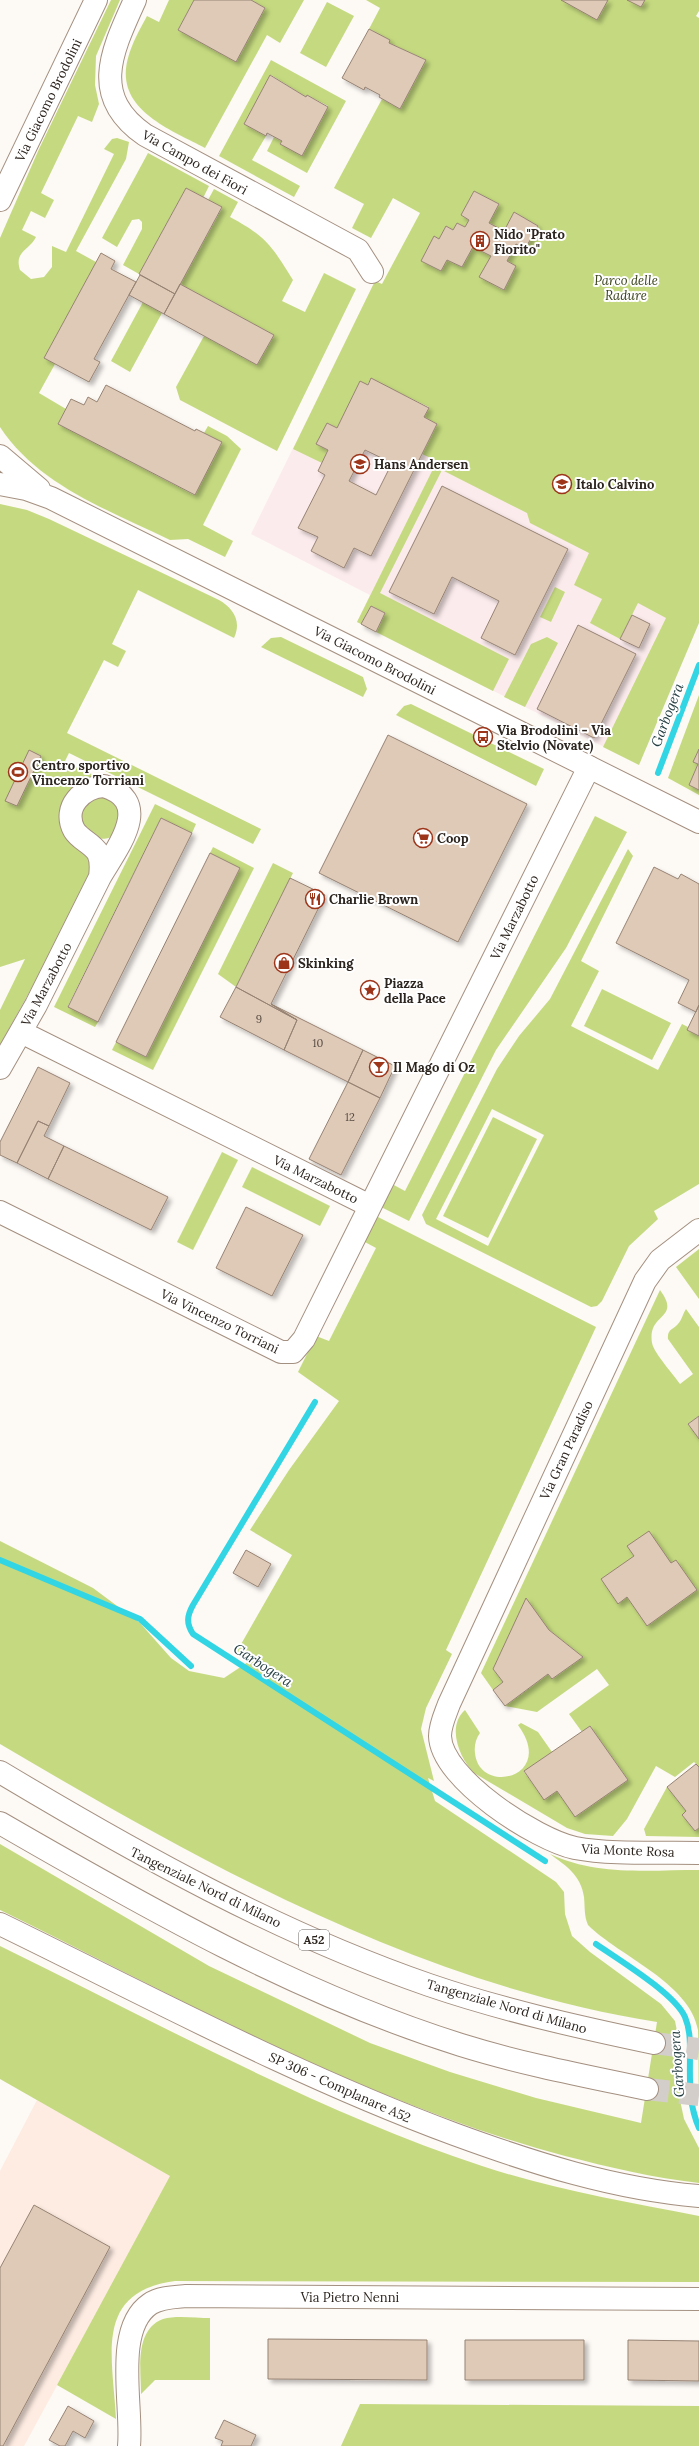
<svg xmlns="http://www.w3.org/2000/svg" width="699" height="2446" viewBox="0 0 699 2446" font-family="Lora,serif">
<defs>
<filter id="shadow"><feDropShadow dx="3.5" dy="3.5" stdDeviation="2" flood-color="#0004"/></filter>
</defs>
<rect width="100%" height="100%" fill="#fdf9f5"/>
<path fill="#feece2" d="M 37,2100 L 171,2176 L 24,2446 L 0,2446 L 0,2171 Z"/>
<path fill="#fcebec" d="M 375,281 L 699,569 L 622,756 L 357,622 L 370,595 L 251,534 Z"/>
<path fill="#c5da80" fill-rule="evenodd" d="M 111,0 L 120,0 L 96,56 L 95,85 L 99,104 L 92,122 L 78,116 L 41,193 L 54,200 L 45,218 L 31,211 L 22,230 L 36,237 C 29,251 14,251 20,270 L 31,279 L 44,277 L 52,267 L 52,246 L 66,252 L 114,154 L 104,149 L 112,139 L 117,138 L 129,142 L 126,159 L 76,251 L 96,262 L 55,364 L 39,393 L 66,409 L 59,424 L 194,495 L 222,442 L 204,433 L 208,426 L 227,436 L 241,449 L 203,525 L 233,541 L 225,557 L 188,539 L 170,540 C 109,510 39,486 0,427 L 0,238 L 39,149 Z
M 169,0 L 194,0 L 178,30 L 236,62 L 265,8 L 251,0 L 304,0 L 280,43 L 267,35 L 205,148 C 169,129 114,109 128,58 C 132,43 140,29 147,16 L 159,22 Z
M 366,0 L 699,0 L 699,11 L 696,16 L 699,18 L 699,623 L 639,765 L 603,747 L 666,618 L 638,603 L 620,639 L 590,623 L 602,599 L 574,585 L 589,553 L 530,523 L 527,513 L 442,470 L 380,593 L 509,659 L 493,691 L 376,632 L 385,613 L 371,606 L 361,624 L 357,622 L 437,461 L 422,454 L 437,424 L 424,417 L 429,407 L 371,379 L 337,428 L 327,423 L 317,444 L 328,450 L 322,463 L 293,449 L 375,281 L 382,284 L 420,213 L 393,198 L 371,238 L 352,228 L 364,204 L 334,188 L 382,99 L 400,109 L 426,60 L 389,43 L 390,40 L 369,29 L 380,8 ZM 474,191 L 499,204 L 489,223 L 504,231 L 514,212 L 538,226 L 525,249 L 516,244 L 507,261 L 516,266 L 503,290 L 480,277 L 491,256 L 473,247 L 462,267 L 447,260 L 441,271 L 421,261 L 434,236 L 439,239 L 446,226 L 453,230 L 457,223 L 465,227 L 469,220 L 461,215 Z
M 327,2 L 354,16 L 326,67 L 300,53 Z
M 271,60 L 346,101 L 307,173 L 267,151 L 274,137 L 282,141 L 280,144 L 302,155 L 328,106 L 307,95 L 306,97 L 271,75 L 244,124 L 266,136 L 252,160 L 300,186 L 294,197 L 219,156 Z
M 148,153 L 209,186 L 203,198 L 186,188 L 139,274 L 123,265 L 142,229 L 142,222 L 139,219 L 132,220 L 117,247 L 102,238 Z
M 214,189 L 238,202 L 230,217 C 267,237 271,245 293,280 L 282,301 L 305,312 L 324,273 L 356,289 L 277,451 L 180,400 L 176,387 L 204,336 L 257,365 L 274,335 L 180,284 L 222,208 L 208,200 Z
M 143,302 L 162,313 L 130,372 L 111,361 Z
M 0,504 L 27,510 L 49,519 L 219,600 C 233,608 242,621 234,638 L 138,590 L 112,644 L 126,651 L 118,667 L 104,660 L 67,733 L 261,829 L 253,844 L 69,753 L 65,761 L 104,780 L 71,795 L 90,855 L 91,871 L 40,973 L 0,1045 L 0,1010 L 25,959 L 0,967 Z
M 555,587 L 565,592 L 551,622 L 540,617 Z
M 281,637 L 363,677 L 367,689 L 363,697 L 261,647 L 271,638 Z
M 547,637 L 558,643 L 525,707 L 504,697 L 531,644 Z
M 699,695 L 699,749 L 693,762 L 698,764 L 689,785 L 699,790 L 699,795 L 668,778 Z
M 411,704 L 544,769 L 536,786 L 396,715 L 404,706 Z
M 95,793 L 123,807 L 114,836 C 102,841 95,839 84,833 L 78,810 Z
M 155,804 L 196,824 L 192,833 L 161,818 L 68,1006 L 98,1022 L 95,1027 L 54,1007 Z
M 595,816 L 627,832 L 566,948 L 496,1050 L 409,1221 L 381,1207 L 392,1184 L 405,1191 Z
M 213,847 L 254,868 L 153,1070 L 112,1050 L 116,1042 L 146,1057 L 240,868 L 210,853 Z
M 628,849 L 633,856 L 581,961 L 599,971 L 571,1026 L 658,1070 L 682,1024 L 688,1027 L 687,1030 L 699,1036 L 699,1184 L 654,1211 L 658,1219 L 629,1246 L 602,1301 L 597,1306 L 591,1307 L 426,1224 L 422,1215 L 497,1069 L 519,1036 L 550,999 ZM 492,1109 L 544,1135 L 488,1246 L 436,1219 Z
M 273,863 L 293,873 L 236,987 L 218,974 Z
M 602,989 L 671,1023 L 652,1060 L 584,1026 Z
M 493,1117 L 537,1139 L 488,1238 L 443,1216 Z
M 222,1152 L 238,1160 L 193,1250 L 177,1242 Z
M 252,1167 L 330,1206 L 320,1226 L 242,1187 Z
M 376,1216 L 596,1327 L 446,1650 L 452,1654 L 426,1708 L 421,1729 L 434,1781 L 428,1778 L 435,1801 L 556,1882 L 564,1892 L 565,1914 L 572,1936 L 590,1952 L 661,2004 L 675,2021 L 680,2046 L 680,2100 L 684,2119 L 699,2148 L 699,2183 C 654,2178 608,2167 565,2156 C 366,2103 184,2000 0,1910 L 0,1844 L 209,1966 L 370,2043 L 450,2072 L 536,2098 L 641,2123 L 657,2022 C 419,1984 205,1865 0,1744 L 0,1541 L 93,1588 L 140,1623 L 171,1658 L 189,1671 L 224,1678 L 248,1662 L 236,1653 L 292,1555 L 250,1530 L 289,1470 L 339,1401 L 298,1372 L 316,1336 L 329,1341 L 376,1248 L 363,1241 Z
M 699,1249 L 699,1299 L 676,1267 Z
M 660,1290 C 682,1320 647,1312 652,1343 C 654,1353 673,1374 680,1384 L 693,1374 L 668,1339 C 667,1329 673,1330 678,1324 C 682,1320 683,1313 686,1309 L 699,1327 L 699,1416 L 688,1424 L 699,1439 L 699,1767 L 694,1762 L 675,1777 L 656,1766 L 627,1819 L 613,1836 L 585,1834 L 567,1828 L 474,1773 C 460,1759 446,1727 465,1710 L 480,1733 C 476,1738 474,1746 475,1753 C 479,1796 557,1778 518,1725 L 521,1723 L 538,1732 L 552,1752 L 524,1772 L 544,1799 L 557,1791 L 575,1816 L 628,1780 L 590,1726 L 582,1732 L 569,1714 L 609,1685 L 597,1669 L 537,1712 L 505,1706 L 548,1674 L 552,1679 L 583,1657 L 549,1630 L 493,1669 L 503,1682 L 493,1690 L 481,1673 Z
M 667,1787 L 686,1811 L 682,1815 L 695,1831 L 699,1828 L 699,1837 L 646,1836 L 644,1829 Z
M 550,1854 C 596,1876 649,1870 699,1870 L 699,2096 C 698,2074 699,2052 698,2030 C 690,1983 619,1956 588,1925 C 584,1916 585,1907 584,1897 C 581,1875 566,1866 550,1854 Z
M 0,1946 C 158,2023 314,2110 482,2166 C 552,2189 626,2202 699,2216 L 699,2282 L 175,2281 C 93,2292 113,2357 116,2419 L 57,2385 L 170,2176 L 0,2079 Z
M 210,2318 L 210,2380 L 155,2380 L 141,2394 C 141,2370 134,2330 163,2319 C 176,2315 196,2318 210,2318 Z
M 360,2404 L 699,2406 L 699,2446 L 341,2446 Z"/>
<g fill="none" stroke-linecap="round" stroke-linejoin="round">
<path stroke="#32d5e4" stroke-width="6" d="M 658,773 L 699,665
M 315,1402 L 193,1605 C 187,1616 186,1623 193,1634 L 545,1861
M 0,1560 L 140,1619 L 191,1666
M 596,1944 C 619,1960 674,1993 685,2017 C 690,2029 690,2041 690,2053 C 690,2079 688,2103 699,2128"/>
</g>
<path fill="#dfcab8" stroke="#978373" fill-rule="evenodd" filter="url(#shadow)" d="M 194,0 L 251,0 L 265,8 L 236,62 L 178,30 Z
M 561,0 L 608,0 L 597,20 Z
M 627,0 L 645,0 L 641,7 Z
M 369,29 L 390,40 L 389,43 L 426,60 L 400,109 L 379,97 L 380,95 L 365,87 L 364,90 L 342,78 Z
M 270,75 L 306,97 L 307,95 L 328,107 L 302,156 L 280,144 L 282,141 L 267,133 L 266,136 L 244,124 Z
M 186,188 L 222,207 L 175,294 L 139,274 Z
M 474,191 L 499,204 L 489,223 L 504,231 L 514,212 L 538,226 L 525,249 L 516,244 L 507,261 L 516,266 L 504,290 L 479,277 L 491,256 L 473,247 L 462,267 L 447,260 L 441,271 L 421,261 L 434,236 L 439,239 L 446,226 L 453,230 L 457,223 L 465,227 L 469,220 L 461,215 Z
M 101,253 L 115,261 L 111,269 L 136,282 L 94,359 L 100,362 L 89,382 L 44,358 Z
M 140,275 L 175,294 L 164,314 L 129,295 Z
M 180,284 L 274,335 L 257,365 L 164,314 Z
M 371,378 L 429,408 L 424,417 L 437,424 L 371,556 L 354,548 L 344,568 L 311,551 L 318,537 L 298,528 L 325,475 L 318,471 L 328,450 L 316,444 L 327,423 L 337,428 L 360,381 L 368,385 ZM 365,450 L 392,463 L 376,495 L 349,481 Z
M 106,385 L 195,431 L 196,429 L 222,442 L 195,495 L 58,424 L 71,399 L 84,405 L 88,397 L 97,402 Z
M 442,486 L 568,549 L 515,655 L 481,638 L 499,601 L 452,577 L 434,614 L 389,592 Z
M 371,606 L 385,613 L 376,632 L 361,624 Z
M 632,615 L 650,624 L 639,648 L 620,639 Z
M 578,625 L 636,654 L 594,738 L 537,709 Z
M 388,735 L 527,804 L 458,942 L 319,873 Z
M 699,749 L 699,790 L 689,785 L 698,764 L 693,762 Z
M 29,750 L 41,756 L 17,806 L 5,801 Z
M 161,818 L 192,833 L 98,1022 L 68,1007 Z
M 210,853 L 240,868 L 146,1057 L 116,1042 Z
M 654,867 L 678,879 L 681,874 L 699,884 L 699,1005 L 696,1012 L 678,1003 L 689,980 L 616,943 Z
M 290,878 L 325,895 L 271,1004 L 297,1020 L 236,987 Z
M 236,987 L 297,1020 L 284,1050 L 220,1017 Z
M 271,1004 L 363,1050 L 348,1082 L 284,1050 L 297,1020 Z
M 699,1005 L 699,1036 L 687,1030 Z
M 363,1050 L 395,1066 L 380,1098 L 348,1082 Z
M 38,1067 L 70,1083 L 49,1126 L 38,1121 L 17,1163 L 0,1155 L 0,1142 Z
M 348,1082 L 380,1098 L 341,1175 L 309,1159 Z
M 38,1121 L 49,1126 L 44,1136 L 64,1146 L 48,1179 L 17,1163 Z
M 64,1146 L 168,1197 L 151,1230 L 48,1179 Z
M 246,1207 L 303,1235 L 272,1296 L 216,1268 Z
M 699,1416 L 699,1439 L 688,1424 Z
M 649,1531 L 671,1563 L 676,1560 L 697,1590 L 647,1626 L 627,1597 L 618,1604 L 601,1579 L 634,1556 L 627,1546 Z
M 246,1550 L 271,1564 L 258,1587 L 233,1573 Z
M 526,1598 L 549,1630 L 583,1657 L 552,1679 L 548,1674 L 505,1706 L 493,1690 L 503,1682 L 493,1669 Z
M 590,1726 L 628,1780 L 575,1817 L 557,1791 L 544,1800 L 524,1771 Z
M 696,1764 L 699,1767 L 699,1828 L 695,1831 L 682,1815 L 686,1811 L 667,1787 Z
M 34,2205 L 110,2247 L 3,2446 L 0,2446 L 0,2268 Z
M 268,2339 L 427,2340 L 427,2380 L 268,2379 Z
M 465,2340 L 584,2340 L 584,2380 L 465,2380 Z
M 628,2340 L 699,2341 L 699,2381 L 628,2380 Z
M 68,2406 L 94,2421 L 85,2438 L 73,2431 L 65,2446 L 60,2446 L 49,2440 Z
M 224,2420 L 256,2435 L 251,2446 L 221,2446 L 223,2441 L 215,2438 Z"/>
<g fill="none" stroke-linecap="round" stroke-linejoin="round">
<path stroke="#d3ceca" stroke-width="22" stroke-dasharray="22 11" stroke-linecap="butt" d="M 654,2043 L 699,2049
M 647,2089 L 699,2095"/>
<g stroke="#a49080" stroke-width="24">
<path id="street" d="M 135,0 C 112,51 89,96 145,135 L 358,250 L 372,272
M 104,786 C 155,802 116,849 100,877 C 101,869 102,861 98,853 C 92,843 80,840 74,830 C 62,807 83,787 104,786 Z
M 21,1032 L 370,1206
M 0,1068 L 36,1005 L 100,877
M 0,1212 L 281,1352 L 293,1352 L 304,1339 L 589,767
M 699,1230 L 660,1260 L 645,1281 L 449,1704 C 445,1715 440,1725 440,1736 C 441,1779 537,1840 575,1848 C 612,1855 660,1852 699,1853
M 129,2446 C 133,2407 113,2329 150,2304 C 160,2297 175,2297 186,2296 L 699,2299"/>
</g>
<g stroke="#a49080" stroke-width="24">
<path id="secondary" d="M 0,200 L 96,0
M 0,456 L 39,489
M 0,484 L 26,489 L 51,498 L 699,822
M 0,1924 C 150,1997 297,2076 454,2134 C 533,2163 614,2189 699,2196"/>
</g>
<g stroke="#a49080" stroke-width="24">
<path id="highway" d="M 0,1772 C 137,1854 278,1933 429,1985 C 502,2010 578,2027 654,2043
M 0,1823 C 147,1908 298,1994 461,2045 C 522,2064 585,2076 647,2089"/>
</g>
<use href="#street" stroke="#fff" stroke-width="22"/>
<use href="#secondary" stroke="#fff" stroke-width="22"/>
<use href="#highway" stroke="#fff" stroke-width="22"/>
</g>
<defs>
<g id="building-ring" transform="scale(1)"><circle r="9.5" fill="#fff" stroke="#9d351a" stroke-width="1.5"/><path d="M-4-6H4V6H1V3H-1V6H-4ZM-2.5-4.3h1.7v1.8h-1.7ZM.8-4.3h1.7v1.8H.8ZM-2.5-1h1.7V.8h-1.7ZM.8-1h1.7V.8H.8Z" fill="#9d351a"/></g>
<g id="school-ring" transform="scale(1)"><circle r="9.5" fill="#fff" stroke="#9d351a" stroke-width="1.5"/><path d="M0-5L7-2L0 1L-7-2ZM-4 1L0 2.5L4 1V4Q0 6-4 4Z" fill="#9d351a"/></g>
<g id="bus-ring" transform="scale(1)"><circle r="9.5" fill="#fff" stroke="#9d351a" stroke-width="1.5"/><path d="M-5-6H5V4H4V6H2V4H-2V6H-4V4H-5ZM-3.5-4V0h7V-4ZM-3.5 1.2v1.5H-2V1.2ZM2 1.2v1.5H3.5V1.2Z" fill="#9d351a"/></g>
<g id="stadium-ring" transform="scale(1)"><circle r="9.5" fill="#fff" stroke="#9d351a" stroke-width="1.5"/><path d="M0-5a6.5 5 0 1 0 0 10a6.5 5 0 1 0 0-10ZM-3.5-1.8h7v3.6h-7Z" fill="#9d351a"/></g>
<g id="supermarket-ring" transform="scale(1)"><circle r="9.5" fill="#fff" stroke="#9d351a" stroke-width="1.5"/><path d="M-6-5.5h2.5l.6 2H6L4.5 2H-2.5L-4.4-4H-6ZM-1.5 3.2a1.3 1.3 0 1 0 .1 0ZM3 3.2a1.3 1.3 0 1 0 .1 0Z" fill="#9d351a"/></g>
<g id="restaurant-ring" transform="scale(1)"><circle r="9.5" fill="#fff" stroke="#9d351a" stroke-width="1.5"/><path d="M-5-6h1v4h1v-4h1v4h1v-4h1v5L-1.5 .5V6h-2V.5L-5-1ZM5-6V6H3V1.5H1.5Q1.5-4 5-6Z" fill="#9d351a"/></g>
<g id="shop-ring" transform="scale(1)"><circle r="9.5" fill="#fff" stroke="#9d351a" stroke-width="1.5"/><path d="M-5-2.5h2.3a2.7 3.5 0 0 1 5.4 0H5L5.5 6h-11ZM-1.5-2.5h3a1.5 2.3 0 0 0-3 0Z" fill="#9d351a"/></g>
<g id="sight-ring" transform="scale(1)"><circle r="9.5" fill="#fff" stroke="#9d351a" stroke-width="1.5"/><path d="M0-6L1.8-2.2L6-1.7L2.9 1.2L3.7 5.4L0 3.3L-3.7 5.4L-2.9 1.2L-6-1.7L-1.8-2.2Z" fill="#9d351a"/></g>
<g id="bar-ring" transform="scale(1)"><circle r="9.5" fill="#fff" stroke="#9d351a" stroke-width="1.5"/><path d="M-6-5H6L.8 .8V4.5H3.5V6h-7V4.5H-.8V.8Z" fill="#9d351a"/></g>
</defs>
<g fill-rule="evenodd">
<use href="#building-ring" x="480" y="241"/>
<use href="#school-ring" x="360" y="464"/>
<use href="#school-ring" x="562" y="484"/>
<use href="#bus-ring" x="483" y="737"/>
<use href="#stadium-ring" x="18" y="772"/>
<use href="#supermarket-ring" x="423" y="838"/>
<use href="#restaurant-ring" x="315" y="899"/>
<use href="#shop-ring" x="284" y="963"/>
<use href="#sight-ring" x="370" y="990"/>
<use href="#bar-ring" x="379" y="1067"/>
</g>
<g text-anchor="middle" stroke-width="4" stroke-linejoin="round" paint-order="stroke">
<g font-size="11" fill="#594e44">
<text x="259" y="1023">9</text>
<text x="318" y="1047">10</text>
<text x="350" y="1121">12</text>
</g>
<rect fill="#fff" stroke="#6b6662" stroke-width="1" x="299" y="1930" width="30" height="20" rx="3"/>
<g font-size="12" font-weight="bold" fill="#2c241e">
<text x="314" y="1944">A52</text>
</g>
<g font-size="13" fill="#2c241e" stroke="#fff">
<text transform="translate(48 100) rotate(-64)" y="5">Via Giacomo Brodolini</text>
<text transform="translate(195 162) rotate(29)" y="5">Via Campo dei Fiori</text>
<text transform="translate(375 660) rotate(27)" y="5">Via Giacomo Brodolini</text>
<text transform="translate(514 917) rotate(-64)" y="5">Via Marzabotto</text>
<text transform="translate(46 984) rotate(-62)" y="5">Via Marzabotto</text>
<text transform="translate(316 1179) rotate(26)" y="5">Via Marzabotto</text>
<text transform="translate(220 1321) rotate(26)" y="5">Via Vincenzo Torriani</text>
<text transform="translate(566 1450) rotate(-65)" y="5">Via Gran Paradiso</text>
<text transform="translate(628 1850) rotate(2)" y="5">Via Monte Rosa</text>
<text transform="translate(206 1887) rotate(26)" y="5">Tangenziale Nord di Milano</text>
<text transform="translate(507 2006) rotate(16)" y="5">Tangenziale Nord di Milano</text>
<text transform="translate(340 2087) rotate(24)" y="5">SP 306 - Complanare A52</text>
<text x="350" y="2302">Via Pietro Nenni</text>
</g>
<g font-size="13" font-weight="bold" fill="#2c241e" stroke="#fff" text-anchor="start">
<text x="494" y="239">Nido "Prato<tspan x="494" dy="15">Fiorito"</tspan></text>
<text x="374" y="469">Hans Andersen</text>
<text x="576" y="489">Italo Calvino</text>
<text x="497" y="735">Via Brodolini - Via<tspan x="497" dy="15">Stelvio (Novate)</tspan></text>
<text x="32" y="770">Centro sportivo<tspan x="32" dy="15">Vincenzo Torriani</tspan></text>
<text x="437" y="843">Coop</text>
<text x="329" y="904">Charlie Brown</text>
<text x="298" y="968">Skinking</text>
<text x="384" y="988">Piazza<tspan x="384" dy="15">della Pace</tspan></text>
<text x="393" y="1072">Il Mago di Oz</text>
</g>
<g font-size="13" font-style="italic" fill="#3a431a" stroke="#fff">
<text x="626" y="285">Parco delle<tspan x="626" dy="15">Radure</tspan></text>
</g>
<g font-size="14" font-style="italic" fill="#253e41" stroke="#fff">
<text transform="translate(667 715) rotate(-69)" y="5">Garbogera</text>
<text transform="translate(263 1665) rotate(33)" y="5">Garbogera</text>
<text transform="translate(677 2064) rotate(-94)" y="5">Garbogera</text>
</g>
</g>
</svg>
